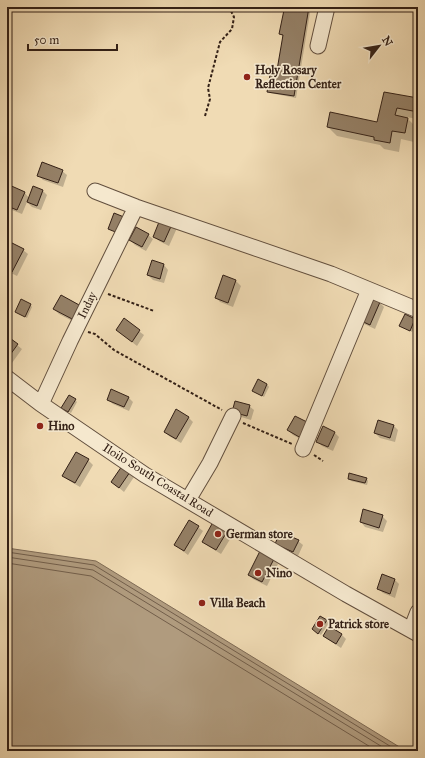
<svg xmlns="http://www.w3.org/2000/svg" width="425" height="758" viewBox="0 0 425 758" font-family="'IM FELL Great Primer',serif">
<rect width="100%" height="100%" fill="#f0dbb4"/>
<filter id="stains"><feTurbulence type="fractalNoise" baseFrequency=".005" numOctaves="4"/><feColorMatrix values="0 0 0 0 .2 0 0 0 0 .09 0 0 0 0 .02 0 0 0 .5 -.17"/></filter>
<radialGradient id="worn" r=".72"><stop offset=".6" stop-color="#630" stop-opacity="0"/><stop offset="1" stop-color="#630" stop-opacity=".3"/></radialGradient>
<path fill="#b09b7e" stroke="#7e6a54" d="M 7,548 L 96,561 L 406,751 L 7,751 Z"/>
<path fill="#0003" d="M 289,7 L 311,7 L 296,98 L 270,93 L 268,91 L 277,77 L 283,36 L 280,34 Z
M 384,93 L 418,100 L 418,119 L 406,117 L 417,128 L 414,142 L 401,139 L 399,152 L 384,149 L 380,145 L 337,136 L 328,127 L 378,123 Z
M 62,171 L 67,175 L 63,187 L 43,180 L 38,175 Z
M 7,186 L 24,192 L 29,198 L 42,190 L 47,195 L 41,210 L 32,207 L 27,202 L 22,214 L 7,208 Z
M 162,218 L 177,228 L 169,246 L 159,241 L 154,236 Z
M 148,235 L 153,239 L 146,251 L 135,245 L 130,240 Z
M 7,246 L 23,250 L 28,254 L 17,276 L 7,271 Z
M 152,261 L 164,265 L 168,270 L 164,283 L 153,280 L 148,275 Z
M 224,276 L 236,281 L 241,286 L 233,307 L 220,302 L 216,297 Z
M 61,296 L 78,324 L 59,314 L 54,309 Z
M 380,303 L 384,307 L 375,329 L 362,323 Z
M 30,305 L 32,307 L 27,318 L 16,312 Z
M 405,315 L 417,322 L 412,332 L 401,326 Z
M 124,320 L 144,335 L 137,346 L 117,330 Z
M 7,337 L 22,349 L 12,363 L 7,360 Z
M 267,384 L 269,387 L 264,397 L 253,391 Z
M 128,397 L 133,402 L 129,411 L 113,404 L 108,400 Z
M 75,400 L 77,402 L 71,413 L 65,410 Z
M 249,406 L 254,410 L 251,420 L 238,416 Z
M 188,417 L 193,422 L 181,443 L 169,436 L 165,432 Z
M 309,424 L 306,442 L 293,435 L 288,430 Z
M 394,426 L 398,430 L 395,442 L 380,438 L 375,433 Z
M 334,432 L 339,437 L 333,451 L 322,446 L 318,442 Z
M 88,460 L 93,465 L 80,487 L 68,480 L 63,476 Z
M 129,473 L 134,477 L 124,492 L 112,482 Z
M 366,478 L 368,481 L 367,485 L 351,481 L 349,479 Z
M 382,516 L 387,521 L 383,532 L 365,527 L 361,522 Z
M 198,527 L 203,531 L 188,555 L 175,545 Z
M 227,531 L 232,536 L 221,554 L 208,546 L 203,542 Z
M 298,541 L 303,545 L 298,556 L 281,549 L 276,544 Z
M 273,560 L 278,564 L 267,586 L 253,579 L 249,574 Z
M 383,575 L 395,580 L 399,584 L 395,598 L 383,593 L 378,588 Z
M 320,617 L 329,623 L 321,635 L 315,631 Z
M 342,635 L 346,639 L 341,648 L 329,640 L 324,636 Z"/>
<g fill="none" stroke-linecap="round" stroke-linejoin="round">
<path stroke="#725e4a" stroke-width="1" d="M 7,552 L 94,565 L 398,751
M 7,557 L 93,570 L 389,751
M 7,563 L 91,576 L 377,751"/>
</g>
<path fill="#958168" stroke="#332016" d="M 288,7 L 309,7 L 294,96 L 267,92 L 270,75 L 276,76 L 283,35 L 279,34 L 284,10 L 288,10 Z
M 384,92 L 418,98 L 418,112 L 397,108 L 395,115 L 408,118 L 405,133 L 392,131 L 390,143 L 374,140 L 374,137 L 327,127 L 330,112 L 377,122 Z
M 42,162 L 63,170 L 58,183 L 37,176 Z
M 7,184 L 25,192 L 17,210 L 7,206 Z
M 33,186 L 43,190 L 37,206 L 27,202 Z
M 114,213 L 124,217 L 118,233 L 108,229 Z
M 161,217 L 173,222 L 164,242 L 153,237 Z
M 136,227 L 149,234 L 142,247 L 129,240 Z
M 8,241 L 24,249 L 12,272 L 7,270 L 7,243 Z
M 152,260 L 164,264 L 160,279 L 147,275 Z
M 223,275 L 236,280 L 228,303 L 215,298 Z
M 61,295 L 81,306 L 74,320 L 53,309 Z
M 366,296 L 380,302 L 370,325 L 357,319 Z
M 21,299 L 31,304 L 25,317 L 15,312 Z
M 405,314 L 415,319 L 410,331 L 399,326 Z
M 124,318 L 140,330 L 132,342 L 116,330 Z
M 7,336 L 18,344 L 7,359 Z
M 258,379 L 267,384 L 262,396 L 252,391 Z
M 111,389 L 129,397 L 124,407 L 107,400 Z
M 69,395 L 76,399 L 68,412 L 61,408 Z
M 235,401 L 250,405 L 247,416 L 232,412 Z
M 176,409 L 189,417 L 176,439 L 164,432 Z
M 295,416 L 309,423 L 301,438 L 287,430 Z
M 378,420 L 394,425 L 390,438 L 374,433 Z
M 323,426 L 335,432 L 328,447 L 316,442 Z
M 76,452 L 89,459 L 75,483 L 62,476 Z
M 122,466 L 130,472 L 119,488 L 111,482 Z
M 349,473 L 367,478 L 365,483 L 348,479 Z
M 363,509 L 383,515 L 379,528 L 360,522 Z
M 189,520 L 199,526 L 184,551 L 174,545 Z
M 213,522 L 228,530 L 216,550 L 202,542 Z
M 280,532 L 299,540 L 293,552 L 275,544 Z
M 260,551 L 274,559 L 262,582 L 248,575 Z
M 382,574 L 395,579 L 390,594 L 377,589 Z
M 320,616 L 327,620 L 318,634 L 312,629 Z
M 329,626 L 342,634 L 336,644 L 323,636 Z"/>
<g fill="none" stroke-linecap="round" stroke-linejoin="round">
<g stroke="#624f3e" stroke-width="17">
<path id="minor" d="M 318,46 L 327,7
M 95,191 L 136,207 L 331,274 L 418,310
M 7,378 L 41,404 L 145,475 L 346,594 L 418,634
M 41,404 L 70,341 L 136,207
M 303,449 L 369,290
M 188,500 L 210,463 L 233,416
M 411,630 L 418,612"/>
</g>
<path stroke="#332016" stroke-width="2" stroke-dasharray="3 2" stroke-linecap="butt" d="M 205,116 L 210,99 L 208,88 L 220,42 L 232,29 L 234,17 L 229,7
M 108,294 L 154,311
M 88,332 L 95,334 L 114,350 L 222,410
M 243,423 L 292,444
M 314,455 L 323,461"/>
<use href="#minor" stroke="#f5e8ce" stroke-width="15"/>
</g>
<g fill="#8f2418" stroke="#f5e8ce" stroke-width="1.5">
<circle cx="247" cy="77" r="4"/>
<circle cx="40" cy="426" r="4"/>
<circle cx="218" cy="534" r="4"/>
<circle cx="258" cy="573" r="4"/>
<circle cx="202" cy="603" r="4"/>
<circle cx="320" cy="624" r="4"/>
</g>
<g text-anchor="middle" stroke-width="3.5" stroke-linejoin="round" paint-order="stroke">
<g font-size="12" font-weight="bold" fill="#332016" stroke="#f5e8ce" text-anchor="start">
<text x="255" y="74">Holy Rosary<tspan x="255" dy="14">Reflection Center</tspan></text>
<text x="48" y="430">Hino</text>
<text x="226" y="538">German store</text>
<text x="266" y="577">Nino</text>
<text x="210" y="607">Villa Beach</text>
<text x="328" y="628">Patrick store</text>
</g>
<g font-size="12" fill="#332016" stroke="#f5e8ce">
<text transform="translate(87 305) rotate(-64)" y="4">Inday</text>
<text transform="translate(158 480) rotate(32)" y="4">Iloilo South Coastal Road</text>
</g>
</g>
<rect width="425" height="758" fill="none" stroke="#f0dbb4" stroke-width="24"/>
<rect x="8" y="8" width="409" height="742" fill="none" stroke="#332016" stroke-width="2"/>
<rect x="12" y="12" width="401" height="734" fill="none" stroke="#332016"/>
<g transform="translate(379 46) rotate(59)" stroke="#f5e8ce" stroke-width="3" paint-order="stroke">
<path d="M0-3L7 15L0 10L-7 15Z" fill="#332016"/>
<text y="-6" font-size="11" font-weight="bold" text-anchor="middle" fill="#332016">N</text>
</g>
<path d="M28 44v6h89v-6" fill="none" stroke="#332016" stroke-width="2"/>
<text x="34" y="44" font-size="12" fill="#332016" stroke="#f5e8ce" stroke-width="3" paint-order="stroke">50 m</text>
<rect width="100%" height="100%" filter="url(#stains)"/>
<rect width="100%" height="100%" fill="url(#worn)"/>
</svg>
